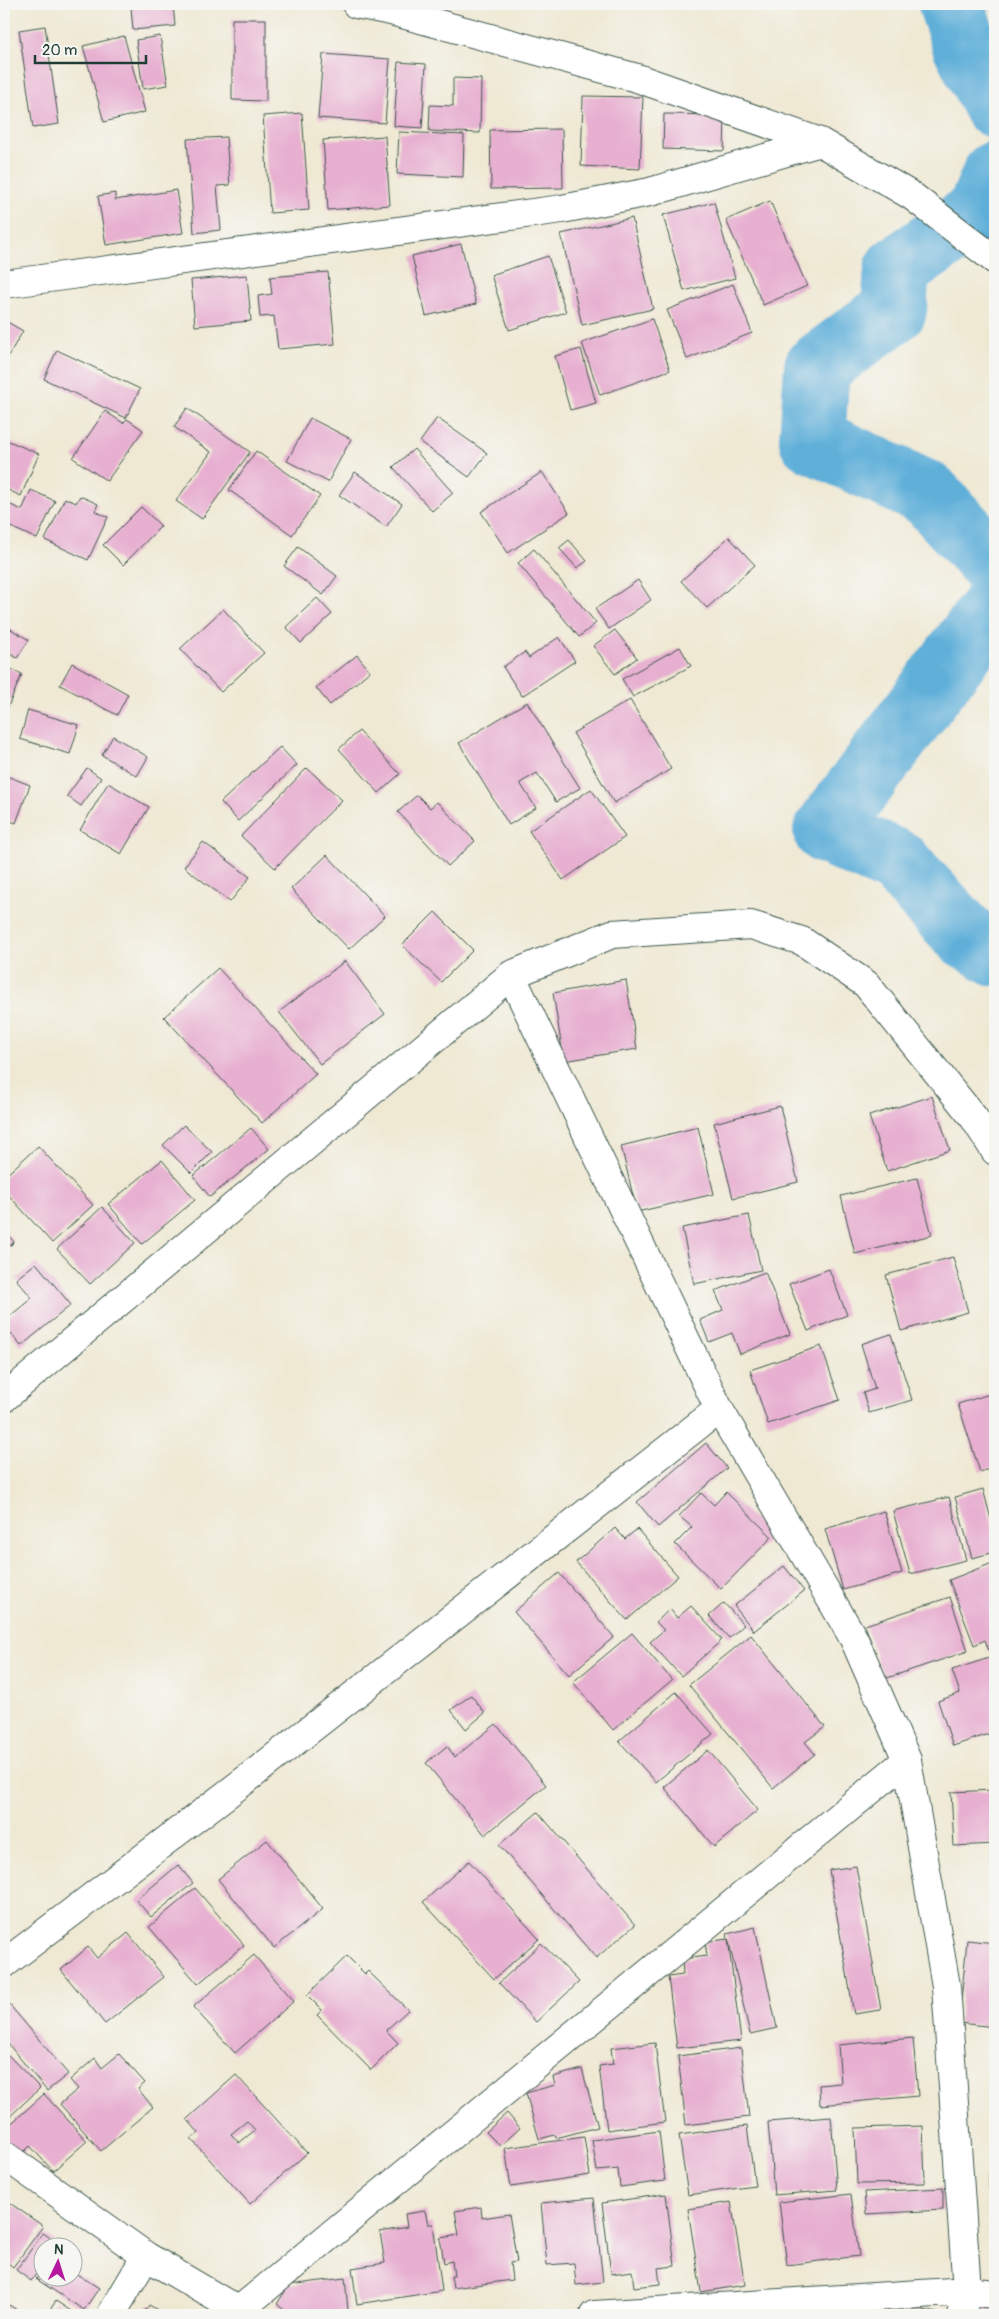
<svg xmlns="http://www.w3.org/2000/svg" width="999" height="2319" viewBox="0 0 999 2319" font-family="Pangolin,sans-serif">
<rect width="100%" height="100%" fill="#f6f6f2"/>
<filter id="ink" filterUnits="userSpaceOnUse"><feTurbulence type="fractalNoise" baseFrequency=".02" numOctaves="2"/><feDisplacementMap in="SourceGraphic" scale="10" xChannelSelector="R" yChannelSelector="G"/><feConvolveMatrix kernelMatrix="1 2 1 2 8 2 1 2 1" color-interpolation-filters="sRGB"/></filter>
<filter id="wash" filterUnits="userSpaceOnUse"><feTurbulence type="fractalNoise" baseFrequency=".0096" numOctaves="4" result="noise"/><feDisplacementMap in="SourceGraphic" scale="20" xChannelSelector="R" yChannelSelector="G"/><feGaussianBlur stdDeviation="1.12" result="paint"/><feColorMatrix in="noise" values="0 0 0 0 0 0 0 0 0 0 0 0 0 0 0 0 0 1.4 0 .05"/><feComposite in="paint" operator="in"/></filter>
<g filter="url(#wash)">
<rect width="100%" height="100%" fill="#efe9d4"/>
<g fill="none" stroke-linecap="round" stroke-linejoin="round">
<path stroke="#5fafd9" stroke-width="66" d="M 951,4 L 965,45 L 995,105
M 995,174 L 979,212 L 897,269 L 894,310 L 817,367 L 812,440 L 928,494 L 995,567
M 995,605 L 826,831 L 897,862 L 965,935 L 995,953"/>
</g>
<g id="blocks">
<path fill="#e7afd0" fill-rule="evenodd" d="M 173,4 L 175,26 L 133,30 L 131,8 Z
M 232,19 L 266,19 L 266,101 L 232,100 Z
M 45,26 L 59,124 L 33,128 L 19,30 Z
M 124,36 L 145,112 L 104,122 L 83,46 Z
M 160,36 L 168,85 L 143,89 L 136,40 Z
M 323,54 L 390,59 L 385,123 L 318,118 Z
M 398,62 L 426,64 L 422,128 L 394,126 Z
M 453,78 L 481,79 L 480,133 L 429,131 L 430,105 L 453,106 Z
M 583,96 L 643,97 L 640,169 L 581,166 Z
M 302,113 L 309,210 L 270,213 L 263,116 Z
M 664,114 L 725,115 L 724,151 L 663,149 Z
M 562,129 L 563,188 L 491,189 L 490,130 Z
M 399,132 L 464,135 L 463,177 L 397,174 Z
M 385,136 L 390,205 L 328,210 L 323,140 Z
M 226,137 L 230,185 L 217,186 L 221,230 L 194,233 L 187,139 Z
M 176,190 L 183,233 L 106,245 L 98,196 L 115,193 L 115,200 Z
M 770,201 L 807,286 L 763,305 L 726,220 Z
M 714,202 L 735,278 L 684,291 L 663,215 Z
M 632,218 L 653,309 L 582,325 L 561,234 Z
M 461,244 L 476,304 L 426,316 L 412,256 Z
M 548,256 L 566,312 L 509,330 L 491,275 Z
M 328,272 L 335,344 L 278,349 L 274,316 L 260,317 L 258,296 L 272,294 L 270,277 Z
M 247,275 L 251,321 L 195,326 L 191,280 Z
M 733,284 L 752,333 L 687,359 L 667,310 Z
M 652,319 L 670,370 L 600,395 L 582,343 Z
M 4,320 L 23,331 L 4,363 Z
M 581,349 L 596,403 L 570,410 L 555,356 Z
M 57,350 L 140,389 L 126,418 L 44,379 Z
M 187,408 L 250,452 L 202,519 L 176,501 L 211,452 L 174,427 Z
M 105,411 L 123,423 L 127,419 L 143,430 L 107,481 L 73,458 Z
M 310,418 L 351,439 L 328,482 L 287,461 Z
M 437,418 L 487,453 L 469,477 L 420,442 Z
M 4,439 L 39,454 L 21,496 L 4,488 Z
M 414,449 L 453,493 L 432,511 L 393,467 Z
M 256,451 L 320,496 L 292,535 L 229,490 Z
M 355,472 L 402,504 L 386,527 L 339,495 Z
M 542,472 L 569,513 L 508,553 L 481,512 Z
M 31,490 L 55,501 L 37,539 L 4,524 L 4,502 L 22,510 Z
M 80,496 L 98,504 L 95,511 L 108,517 L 88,560 L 45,540 L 65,498 L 76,503 Z
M 141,507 L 161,526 L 123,565 L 103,545 Z
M 729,537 L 755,565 L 707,608 L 681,581 Z
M 569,540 L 587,561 L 577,568 L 559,548 Z
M 298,547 L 337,576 L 323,595 L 284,566 Z
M 534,549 L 596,623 L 579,637 L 518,563 Z
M 638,580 L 651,600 L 609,629 L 595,609 Z
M 317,598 L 332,614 L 301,643 L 286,627 Z
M 223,609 L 264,653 L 221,692 L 180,649 Z
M 4,625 L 29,640 L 17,658 L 4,650 Z
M 615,630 L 637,658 L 615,674 L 593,646 Z
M 559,637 L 575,661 L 522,696 L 503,667 L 525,652 L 529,658 Z
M 680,647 L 691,666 L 633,697 L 622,679 Z
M 357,655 L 370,671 L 330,705 L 316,688 Z
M 72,663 L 128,694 L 117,715 L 60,685 Z
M 4,666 L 22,674 L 4,716 Z
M 630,700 L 671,769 L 614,803 L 573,733 Z
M 527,702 L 580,788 L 556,802 L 537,773 L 520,783 L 536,808 L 509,825 L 459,743 Z
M 28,710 L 79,725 L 70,754 L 20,739 Z
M 359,731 L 400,774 L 379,793 L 339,749 Z
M 113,736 L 148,757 L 137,776 L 102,755 Z
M 280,747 L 297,765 L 238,821 L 221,802 Z
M 87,768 L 101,778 L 81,806 L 67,796 Z
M 307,768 L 342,800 L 275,868 L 241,836 Z
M 4,775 L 30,785 L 16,823 L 4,819 Z
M 108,783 L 149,807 L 121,854 L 80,830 Z
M 591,789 L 625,837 L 563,880 L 529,831 Z
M 417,795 L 430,808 L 437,802 L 475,841 L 448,866 L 398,812 Z
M 203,842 L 250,877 L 230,902 L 184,867 Z
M 327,855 L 385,916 L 349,949 L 291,889 Z
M 435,912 L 473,950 L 441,982 L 402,945 Z
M 345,961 L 385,1014 L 320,1064 L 279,1012 Z
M 218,968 L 316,1074 L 262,1123 L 164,1017 Z
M 626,980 L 637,1049 L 564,1061 L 553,993 Z
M 932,1096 L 950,1150 L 887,1171 L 869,1116 Z
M 780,1106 L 798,1182 L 733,1198 L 714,1123 Z
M 184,1125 L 212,1152 L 191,1173 L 163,1145 Z
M 698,1127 L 714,1194 L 637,1212 L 621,1146 Z
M 251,1128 L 269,1149 L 210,1197 L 193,1176 Z
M 38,1146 L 93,1205 L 52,1243 L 4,1190 L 4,1177 Z
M 162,1160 L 195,1200 L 142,1244 L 108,1204 Z
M 917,1178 L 932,1235 L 855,1254 L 841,1196 Z
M 102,1207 L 135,1243 L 90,1284 L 57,1249 Z
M 749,1215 L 761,1270 L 694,1284 L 682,1228 Z
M 4,1230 L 14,1242 L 4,1251 Z
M 953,1257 L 968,1312 L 901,1331 L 886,1275 Z
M 36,1263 L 71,1305 L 21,1346 L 4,1325 L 4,1321 L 32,1298 L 16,1279 Z
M 829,1269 L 847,1315 L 808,1331 L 789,1284 Z
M 765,1272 L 790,1334 L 740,1354 L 732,1333 L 709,1342 L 700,1320 L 723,1310 L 715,1291 Z
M 891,1334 L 912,1400 L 869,1413 L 863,1393 L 875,1389 L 861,1344 Z
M 821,1346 L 840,1400 L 768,1424 L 750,1370 Z
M 993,1393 L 995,1399 L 995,1467 L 980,1472 L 958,1404 Z
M 706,1443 L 727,1468 L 658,1527 L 637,1502 Z
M 983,1489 L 995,1534 L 995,1552 L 972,1558 L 955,1497 Z
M 726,1492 L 772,1537 L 721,1589 L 675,1544 L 692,1527 L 679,1516 L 701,1493 L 714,1505 Z
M 949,1497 L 966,1560 L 910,1574 L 893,1511 Z
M 884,1511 L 902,1573 L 843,1590 L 825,1529 Z
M 615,1528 L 625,1539 L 637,1529 L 678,1576 L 627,1620 L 576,1562 Z
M 995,1562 L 995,1649 L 989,1651 L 985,1640 L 974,1645 L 949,1580 Z
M 784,1566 L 804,1591 L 754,1631 L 734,1606 Z
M 559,1573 L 614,1637 L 569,1675 L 514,1612 Z
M 950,1597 L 968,1651 L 884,1679 L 865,1625 Z
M 724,1603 L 744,1625 L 729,1638 L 709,1616 Z
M 691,1606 L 722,1640 L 681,1676 L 650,1642 L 664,1630 L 656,1622 L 670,1609 L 677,1618 Z
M 632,1633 L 672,1680 L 613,1730 L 573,1682 Z
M 751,1635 L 825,1727 L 805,1742 L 815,1754 L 773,1788 L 689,1685 Z
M 995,1656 L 995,1732 L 953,1746 L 938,1701 L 960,1693 L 952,1670 Z
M 676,1692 L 713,1734 L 656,1782 L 619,1741 Z
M 471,1695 L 485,1713 L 466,1729 L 451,1710 Z
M 496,1724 L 546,1785 L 485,1835 L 426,1763 L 447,1746 L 455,1757 Z
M 708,1750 L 758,1810 L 714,1847 L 664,1787 Z
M 995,1790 L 995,1844 L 954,1846 L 951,1792 Z
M 538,1812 L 635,1925 L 596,1958 L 499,1845 Z
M 267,1840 L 323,1909 L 274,1948 L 218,1879 Z
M 992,1858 L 995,1858 L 995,1896 L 994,1896 Z
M 469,1861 L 539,1939 L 494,1979 L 423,1902 Z
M 178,1865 L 193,1883 L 151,1917 L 136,1900 Z
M 856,1866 L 881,2010 L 854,2014 L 829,1870 Z
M 195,1888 L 244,1945 L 198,1984 L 149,1927 Z
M 755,1927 L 777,2028 L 750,2034 L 727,1934 Z
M 128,1933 L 164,1977 L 105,2024 L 61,1970 L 88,1947 L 97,1958 Z
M 728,1939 L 741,2041 L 677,2048 L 668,1977 L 683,1975 L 682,1959 L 707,1956 L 705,1942 Z
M 967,1940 L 995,1943 L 995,2027 L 959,2023 Z
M 541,1943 L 579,1982 L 536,2022 L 499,1983 Z
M 254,1955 L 294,2001 L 235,2053 L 193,2007 Z
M 347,1956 L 365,1974 L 368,1971 L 408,2010 L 386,2030 L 398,2043 L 371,2070 L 317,2015 L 322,2010 L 307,1995 Z
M 8,2003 L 68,2074 L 47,2091 L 4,2039 L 4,2006 Z
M 913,2038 L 918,2096 L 820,2105 L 819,2085 L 841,2083 L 838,2045 Z
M 655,2043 L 665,2122 L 607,2130 L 599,2066 L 613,2064 L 611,2048 Z
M 741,2048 L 749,2117 L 686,2125 L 678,2056 Z
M 119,2054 L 145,2083 L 138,2089 L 153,2107 L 101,2151 L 60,2104 L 78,2089 L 70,2080 L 95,2058 L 102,2068 Z
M 8,2055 L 40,2088 L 4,2122 L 4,2058 Z
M 582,2069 L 598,2127 L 556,2138 L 555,2135 L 539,2139 L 526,2093 L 555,2085 L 553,2077 Z
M 236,2075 L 307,2153 L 250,2204 L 191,2139 L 199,2133 L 187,2119 ZM 247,2121 L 255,2130 L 239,2143 L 231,2134 Z
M 44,2094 L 87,2141 L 53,2171 L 30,2146 L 21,2155 L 4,2136 L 4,2130 Z
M 507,2113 L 520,2128 L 500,2146 L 486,2132 Z
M 831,2117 L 837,2190 L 774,2195 L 768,2122 Z
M 747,2126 L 755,2186 L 688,2195 L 679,2135 Z
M 923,2126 L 925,2183 L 857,2184 L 855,2128 Z
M 659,2131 L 665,2181 L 620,2187 L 618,2169 L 597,2171 L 592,2140 Z
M 584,2137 L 590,2175 L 511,2187 L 505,2148 Z
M 989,2173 L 995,2173 L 995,2191 L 989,2190 Z
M 943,2188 L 943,2210 L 866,2214 L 864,2192 Z
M 666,2194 L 675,2266 L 658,2268 L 660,2284 L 634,2287 L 632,2271 L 611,2274 L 602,2203 Z
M 851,2194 L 859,2256 L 787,2265 L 779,2202 Z
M 594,2198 L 603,2282 L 576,2285 L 574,2263 L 547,2265 L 541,2203 Z
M 4,2199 L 43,2226 L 13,2267 L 4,2260 Z
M 731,2202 L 745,2285 L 701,2292 L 688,2209 Z
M 481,2207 L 482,2218 L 509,2214 L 517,2262 L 510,2263 L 512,2280 L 453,2288 L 451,2276 L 454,2276 L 452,2261 L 444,2263 L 440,2238 L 459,2235 L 455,2211 Z
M 425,2211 L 428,2224 L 433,2224 L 442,2291 L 357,2304 L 352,2268 L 385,2263 L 380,2232 L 407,2227 L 405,2214 Z
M 43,2233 L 58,2243 L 56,2246 L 42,2246 L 42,2266 L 31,2281 L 16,2270 Z
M 42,2270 L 42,2276 L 72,2276 L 72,2271 L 99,2288 L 84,2310 L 36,2279 Z
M 345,2278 L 348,2311 L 290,2315 L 277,2304 L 289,2285 Z
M 56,2301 L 77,2315 L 46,2315 Z
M 973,2304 L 995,2306 L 995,2315 L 972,2315 Z
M 9,2305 L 25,2315 L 4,2315 Z
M 149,2305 L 166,2315 L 142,2315 Z
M 915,2308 L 941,2314 L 941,2315 L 913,2315 Z"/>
</g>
</g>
<g filter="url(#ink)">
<use href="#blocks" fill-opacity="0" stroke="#3e574c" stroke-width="1"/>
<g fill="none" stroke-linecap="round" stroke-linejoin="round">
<g stroke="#3e574c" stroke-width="30">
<path id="minor" d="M 356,4 L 391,11 L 637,78 L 820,142 L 912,196 L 995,260
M 4,284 L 562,209 L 650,192 L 820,142
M 511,975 L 719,1409 L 854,1639 L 907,1760 L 946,1986 L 967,2291 L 961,2315
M 4,1398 L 511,975 L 612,934 L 751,925 L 802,941 L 866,984 L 974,1118 L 995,1151
M 4,1964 L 252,1775 L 719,1409
M 4,2155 L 146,2256 L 111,2315
M 146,2256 L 246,2315
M 237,2312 L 907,1760
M 594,2315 L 967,2291 L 995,2294"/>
</g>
<use href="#minor" stroke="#fff" stroke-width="28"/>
</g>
</g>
<rect width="999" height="2319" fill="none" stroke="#f6f6f2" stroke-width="20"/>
<g transform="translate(58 2262) rotate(4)"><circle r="24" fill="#f6f6f2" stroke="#a0aca6"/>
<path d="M0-4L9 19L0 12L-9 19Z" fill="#b5179e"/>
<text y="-8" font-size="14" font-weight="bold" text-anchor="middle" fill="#1f3d34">N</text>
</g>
<path d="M35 55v8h111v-8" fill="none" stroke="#1f3d34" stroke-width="2.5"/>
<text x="42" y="55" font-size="15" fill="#1f3d34" stroke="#f6f6f2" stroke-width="4" paint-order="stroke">20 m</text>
</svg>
